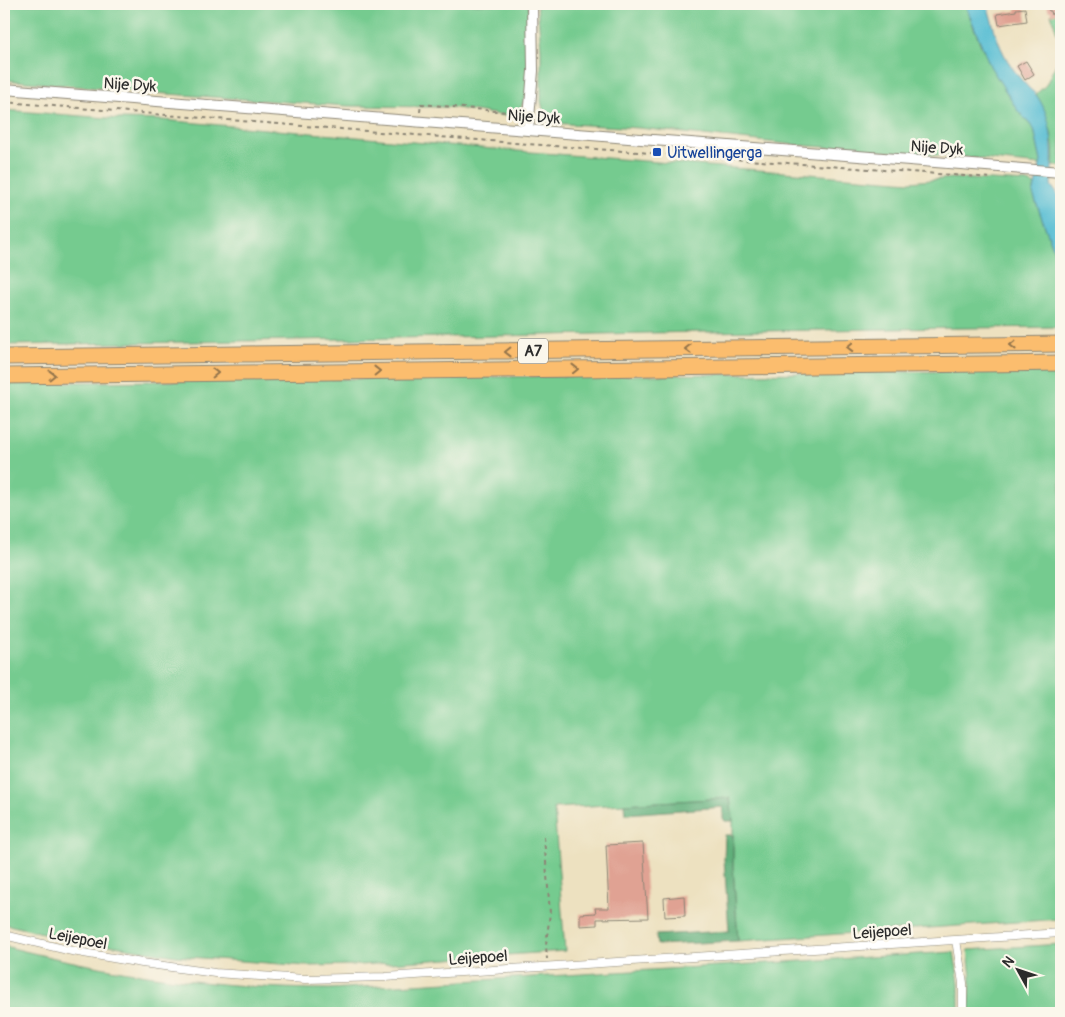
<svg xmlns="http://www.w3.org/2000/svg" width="1065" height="1017" viewBox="0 0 1065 1017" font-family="Pangolin,sans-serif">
<rect width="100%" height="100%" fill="#fbf7ec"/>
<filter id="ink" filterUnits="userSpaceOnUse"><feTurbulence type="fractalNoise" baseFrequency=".02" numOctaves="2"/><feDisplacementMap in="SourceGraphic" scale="10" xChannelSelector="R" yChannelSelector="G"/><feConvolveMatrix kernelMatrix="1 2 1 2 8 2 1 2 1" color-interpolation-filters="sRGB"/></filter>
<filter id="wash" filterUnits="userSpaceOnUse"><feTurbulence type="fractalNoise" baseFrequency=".0096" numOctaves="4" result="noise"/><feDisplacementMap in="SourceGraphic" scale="20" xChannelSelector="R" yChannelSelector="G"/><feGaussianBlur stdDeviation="1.12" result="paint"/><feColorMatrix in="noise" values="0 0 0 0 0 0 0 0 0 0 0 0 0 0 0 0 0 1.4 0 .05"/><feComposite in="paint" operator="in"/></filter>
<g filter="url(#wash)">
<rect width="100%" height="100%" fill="#ede1c0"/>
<path fill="#75cb8f" stroke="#507b5d" d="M 4,4 L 528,4 C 530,38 540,91 513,117 L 450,107 L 348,106 L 167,94 L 4,80 Z
M 537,4 L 965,4 L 981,46 L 1018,111 L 1034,129 L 1041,161 L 1040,165 L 963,157 L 796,145 L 639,128 L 550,123 L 545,118 L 541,101 L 541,49 Z
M 1061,11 L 1061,46 L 1051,14 Z
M 1061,53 L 1061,166 L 1053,166 C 1056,142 1048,115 1036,94 L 1046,85 Z
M 4,110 L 120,119 L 163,120 L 493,149 L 910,182 L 953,178 L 1028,182 L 1035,185 L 1033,194 L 1061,270 L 1061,327 C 709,330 356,340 4,345 Z
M 1061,370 L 1061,919 L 738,941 L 733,868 L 733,820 L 730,798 L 554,808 L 565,951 L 360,965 L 307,966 L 176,956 L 60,937 L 4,924 L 4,383 Z
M 1061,944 L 1061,1013 L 969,1013 L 971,978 L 968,950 Z
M 4,946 C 110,973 220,989 329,989 L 954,952 L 959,983 L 959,1013 L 4,1013 Z"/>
<path fill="#60af7a" stroke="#466d52" d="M 730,798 L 733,821 L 725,821 L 723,818 L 723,807 L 625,814 L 624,804 Z
M 725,835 L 733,835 L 733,868 L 738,941 L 657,945 L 656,935 L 729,931 L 724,859 Z"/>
<path fill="#56bdd3" stroke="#40747f" d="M 965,4 L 987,4 C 993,23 997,44 1008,61 C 1014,71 1021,80 1029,88 C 1032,91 1035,93 1037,96 C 1055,122 1053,156 1051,185 L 1061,200 L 1061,270 L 1033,194 L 1041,161 L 1034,129 L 1018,111 L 990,66 Z"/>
<g id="blocks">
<path fill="#e0a293" d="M 1046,4 L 1058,4 L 1060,8 L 1056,9 L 1060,9 L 1061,12 L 1052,15 L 1051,11 L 1049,11 Z
M 1025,8 L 1027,21 L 999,25 L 997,14 L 1016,11 L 1016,9 Z
M 1026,61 L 1034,74 L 1025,80 L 1017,66 Z
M 643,843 L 648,918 L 597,919 L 597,925 L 580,926 L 580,914 L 596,913 L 595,908 L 609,908 L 606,845 Z
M 684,896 L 685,916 L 665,917 L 664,898 Z"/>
</g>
</g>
<g filter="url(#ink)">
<use href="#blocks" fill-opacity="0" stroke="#8c8676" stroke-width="1"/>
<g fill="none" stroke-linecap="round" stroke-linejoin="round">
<g stroke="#8c8676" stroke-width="9">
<path id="minor" d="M 4,935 L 72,951 L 142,963 L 215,973 L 305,979 L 385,977 L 1061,933
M 956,940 L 963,983 L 963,1013"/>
</g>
<g stroke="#8c8676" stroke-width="12">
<path id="tertiary" d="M 4,89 L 1061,172
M 528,130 L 533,71 L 532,4"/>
</g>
<g stroke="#8c8676" stroke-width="17">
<path id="motorway" d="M 4,357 L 1061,344
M 4,376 L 1061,363"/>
</g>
<path stroke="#8c8676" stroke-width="2" stroke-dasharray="4 4" stroke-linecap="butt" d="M 1044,4 L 1046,11
M 4,102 L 528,144 L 993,178
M 420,112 L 421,104 L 517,113 L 519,110
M 544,837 L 550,913 L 546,945 L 547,959"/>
<use href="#minor" stroke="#fff" stroke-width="8"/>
<use href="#tertiary" stroke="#fff" stroke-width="10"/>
<use href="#motorway" stroke="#fbbd6e" stroke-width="15"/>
</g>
<defs><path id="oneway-chevron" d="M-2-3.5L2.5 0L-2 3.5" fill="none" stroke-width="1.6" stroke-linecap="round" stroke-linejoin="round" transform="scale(1.25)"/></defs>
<g stroke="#93744c">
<use href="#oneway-chevron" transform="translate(1013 345) rotate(179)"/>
<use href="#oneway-chevron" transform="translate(850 347) rotate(179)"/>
<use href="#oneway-chevron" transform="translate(688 349) rotate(179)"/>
<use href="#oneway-chevron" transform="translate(508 352) rotate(179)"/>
<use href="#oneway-chevron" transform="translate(575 369) rotate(-1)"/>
<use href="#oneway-chevron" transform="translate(377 371) rotate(-1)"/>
<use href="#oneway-chevron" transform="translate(215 373) rotate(-1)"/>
<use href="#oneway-chevron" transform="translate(52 375) rotate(-1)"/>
</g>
</g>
<rect fill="#1a4fb4" stroke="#fbf7ec" stroke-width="2" x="652" y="147" width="10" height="10" rx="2.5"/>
<g text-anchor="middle" stroke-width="5" stroke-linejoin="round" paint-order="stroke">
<rect fill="#fbf7ec" stroke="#696865" stroke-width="1" x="518" y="338.5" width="30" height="25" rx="4"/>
<g font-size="15" font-weight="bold" fill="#2b2b2b">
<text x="533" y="356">A7</text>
</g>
<g font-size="16" fill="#2b2b2b" stroke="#fbf7ec">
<text transform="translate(130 84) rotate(4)" y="6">Nije Dyk</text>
<text transform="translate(534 116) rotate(4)" y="6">Nije Dyk</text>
<text transform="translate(937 147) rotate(4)" y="6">Nije Dyk</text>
<text transform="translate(882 931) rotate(-4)" y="6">Leijepoel</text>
<text transform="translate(78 938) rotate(11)" y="6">Leijepoel</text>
<text transform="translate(478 957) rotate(-4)" y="6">Leijepoel</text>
</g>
<g font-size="16" fill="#164399" stroke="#fbf7ec" text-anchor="start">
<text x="667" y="158">Uitwellingerga</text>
</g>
</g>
<rect width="1065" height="1017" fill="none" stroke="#fbf7ec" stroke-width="20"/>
<g transform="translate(1018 970) rotate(310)" stroke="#fbf7ec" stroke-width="4" paint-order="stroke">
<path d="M0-4L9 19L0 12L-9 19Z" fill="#2b2b2b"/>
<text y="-8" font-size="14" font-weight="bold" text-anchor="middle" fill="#2b2b2b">N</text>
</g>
</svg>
